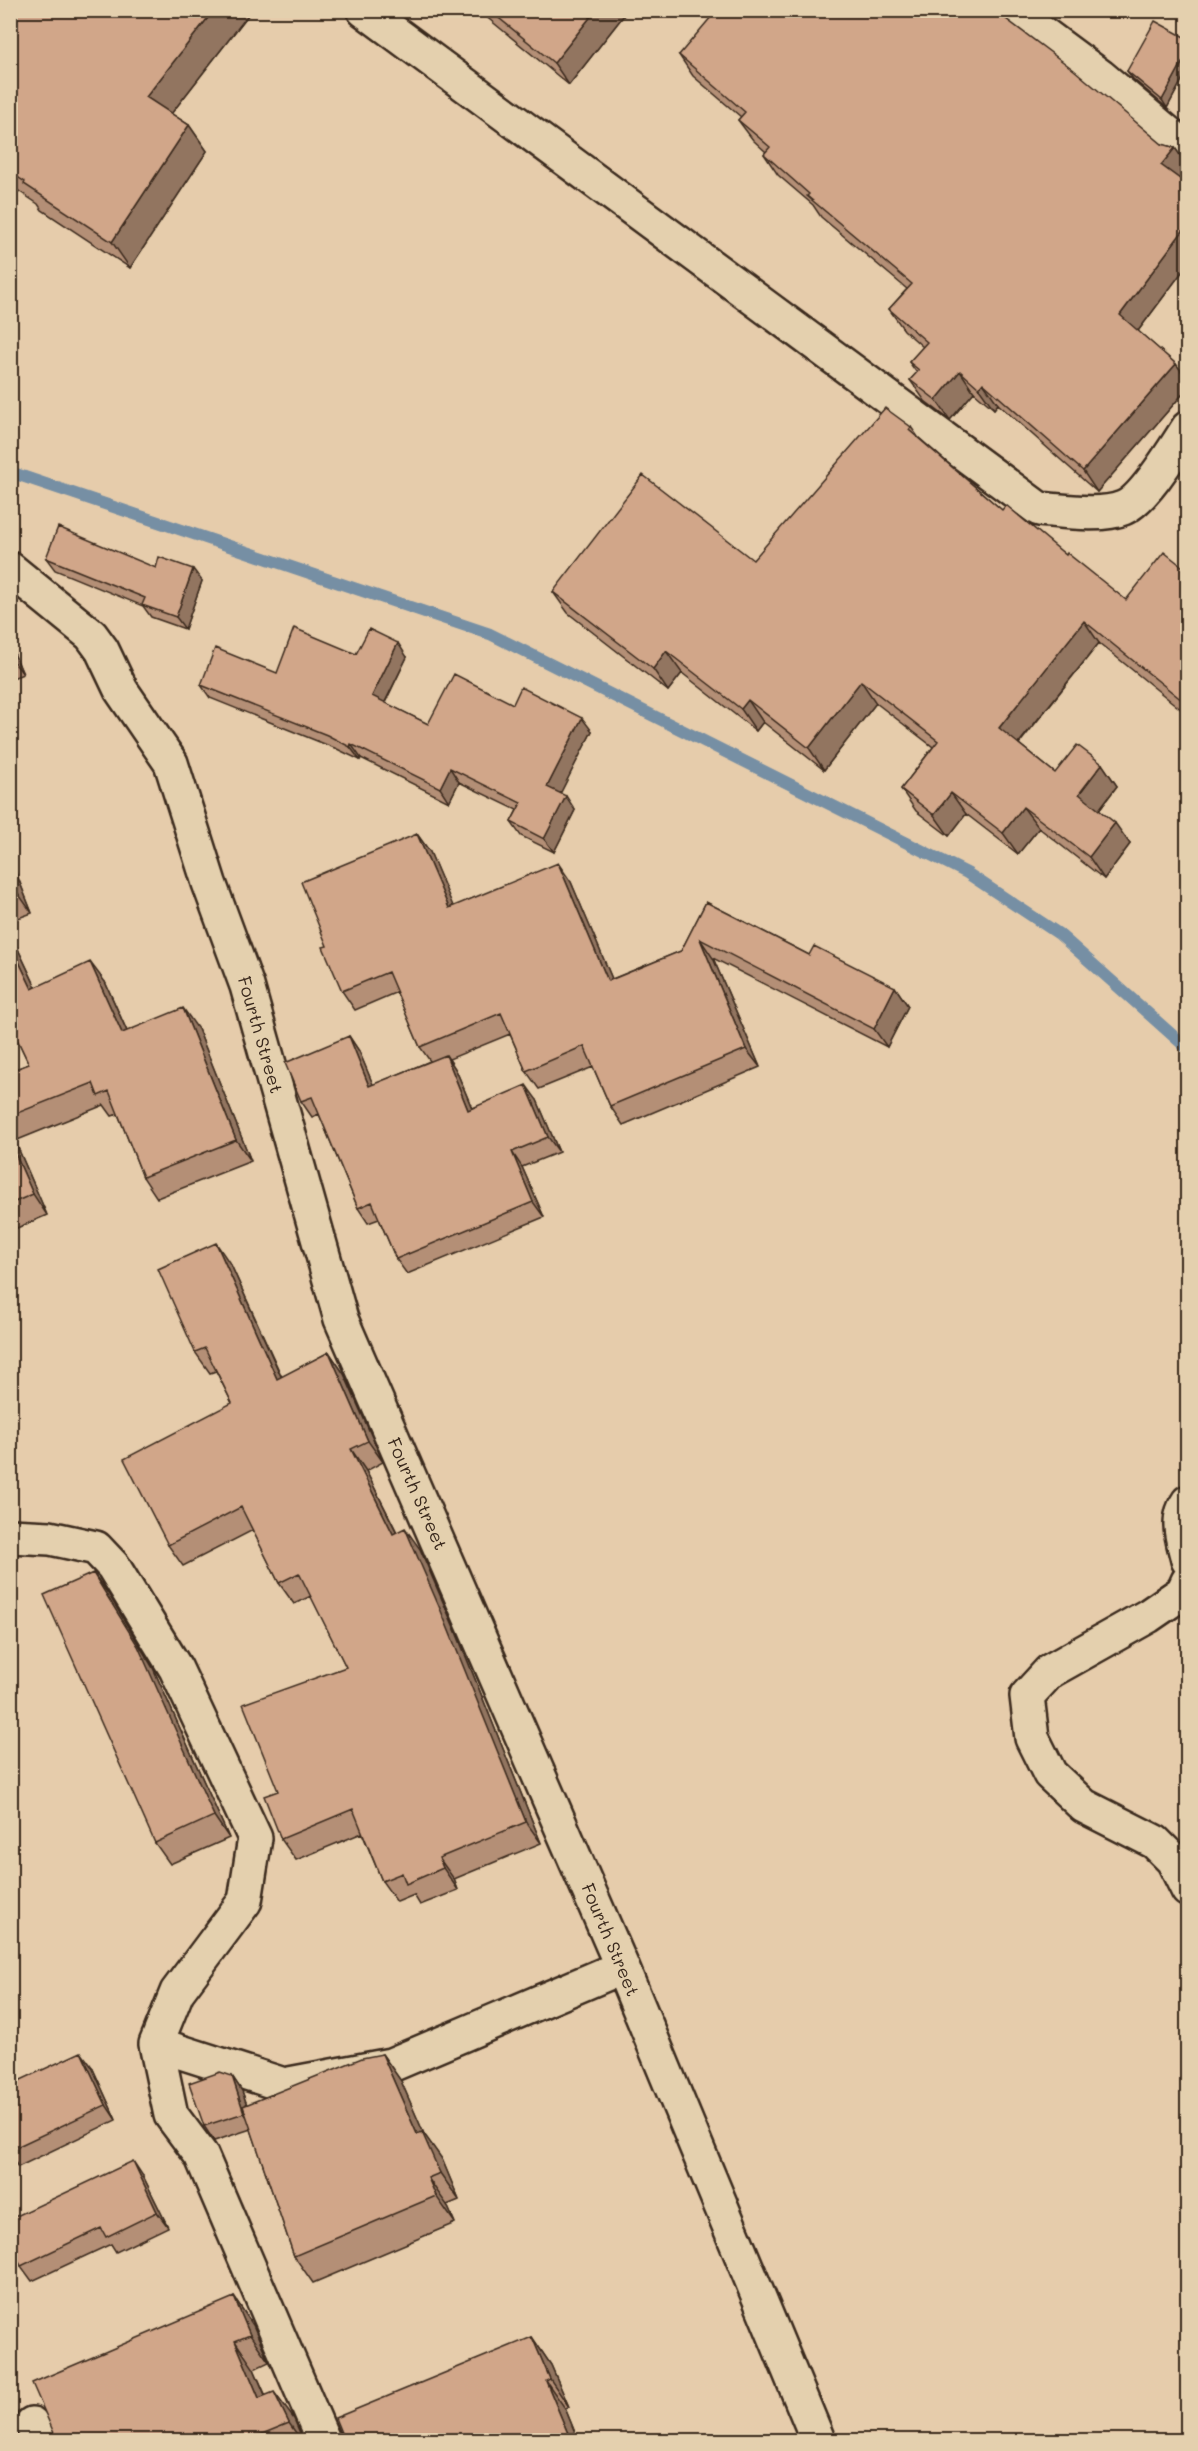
<svg xmlns="http://www.w3.org/2000/svg" width="1198" height="2451" viewBox="0 0 1198 2451" font-family="Mali,sans-serif">
<rect width="100%" height="100%" fill="#e6ccab"/>
<filter id="ink" filterUnits="userSpaceOnUse"><feTurbulence type="fractalNoise" baseFrequency=".0167" numOctaves="2"/><feDisplacementMap in="SourceGraphic" scale="12" xChannelSelector="R" yChannelSelector="G"/><feConvolveMatrix kernelMatrix="1 2 1 2 8 2 1 2 1" color-interpolation-filters="sRGB"/></filter>
<g filter="url(#ink)">
<g fill="none" stroke-linecap="round" stroke-linejoin="round">
<path stroke="#768fa4" stroke-width="12" d="M 10,472 L 490,634 L 967,873 L 1059,934 L 1188,1049"/>
<g stroke="#3b2a1e" stroke-width="38">
<path id="minor" d="M 364,10 L 1039,509 C 1063,511 1102,517 1123,508 C 1144,500 1175,448 1188,428
M 1011,10 L 1100,76 L 1188,150
M 10,569 L 91,635 L 102,650 L 121,690 L 171,763 L 209,883 L 247,986 L 341,1319 L 622,1967 L 818,2440
M 1188,1502 C 1175,1520 1183,1539 1188,1560
M 10,1536 L 50,1538 L 96,1548 L 113,1566 L 176,1669 L 255,1838 L 245,1901 L 177,1992 L 156,2044 L 171,2115 L 201,2155 L 323,2440
M 1188,1581 L 1183,1592 L 1148,1616 L 1050,1671 L 1027,1696 L 1032,1738 L 1050,1774 L 1084,1806 L 1155,1842 L 1173,1860 L 1188,1890
M 156,2044 L 284,2085 L 391,2065 L 622,1967
M 32,2424 L 40,2440"/>
</g>
<use href="#minor" stroke="#e4d0ae" stroke-width="33"/>
</g>
<path fill="#b48f76" stroke="#3b2a1e" stroke-width="1.5" d="M 10,10 L 252,10 L 171,114 L 189,125 L 207,151 L 130,268 L 42,210 L 38,204 L 10,185 Z
M 478,10 L 628,10 L 569,85 Z
M 1188,39 L 1188,69 L 1167,108 L 1133,79 L 1127,71 Z
M 679,55 L 1162,144 L 1175,148 L 1188,166 L 1188,170 L 1180,179 L 1188,185 L 1188,264 L 1138,331 L 1176,364 L 1188,380 L 1188,388 L 1097,492 L 998,404 L 994,409 L 974,392 L 950,420 L 925,401 L 910,380 L 917,373 L 909,362 L 923,347 L 904,330 L 889,309 L 907,289 L 821,217 L 813,205 L 778,175 L 764,154 L 766,152 L 753,140 L 738,120 L 741,117 L 693,76 Z
M 911,427 L 918,437 L 1002,510 L 1066,555 L 1126,600 L 1188,571 L 1188,715 L 1099,643 L 1019,744 L 1055,773 L 1102,764 L 1117,786 L 1099,810 L 1130,844 L 1104,879 L 1039,828 L 1018,854 L 966,814 L 949,836 L 916,811 L 901,789 L 933,747 L 876,703 L 824,770 L 763,722 L 756,731 L 682,673 L 668,691 L 568,613 L 553,592 L 753,560 Z
M 46,558 L 156,568 L 202,581 L 185,629 L 151,617 L 143,606 L 55,570 Z
M 10,644 L 23,674 L 10,679 Z
M 356,654 L 407,657 L 385,703 L 428,724 L 513,704 L 592,731 L 560,793 L 575,810 L 554,852 L 521,836 L 511,822 L 517,810 L 459,782 L 449,802 L 361,758 L 360,760 L 337,749 L 210,698 L 201,685 L 277,673 Z
M 417,834 L 430,852 L 453,907 L 571,882 L 612,979 L 681,951 L 706,902 L 809,955 L 895,987 L 908,1006 L 887,1047 L 713,958 L 760,1067 L 623,1125 L 610,1106 L 593,1067 L 539,1089 L 526,1071 L 510,1034 L 449,1059 L 456,1070 L 472,1108 L 537,1100 L 559,1152 L 522,1167 L 544,1217 L 407,1274 L 396,1259 L 379,1219 L 368,1223 L 358,1208 L 319,1114 L 312,1117 L 301,1101 L 349,1036 L 359,1051 L 373,1085 L 430,1061 L 420,1047 L 397,992 L 355,1010 L 342,991 L 327,946 Z
M 10,863 L 14,868 L 32,913 L 10,921 Z
M 10,932 L 36,987 L 105,982 L 127,1031 L 198,1029 L 251,1161 L 157,1198 L 143,1177 L 118,1114 L 112,1116 L 104,1105 L 15,1141 L 47,1215 L 10,1231 L 10,1071 L 29,1064 L 10,1024 Z
M 231,1265 L 282,1377 L 329,1352 L 344,1374 L 383,1462 L 366,1471 L 397,1532 L 420,1549 L 456,1632 L 541,1843 L 454,1879 L 458,1890 L 420,1905 L 414,1895 L 397,1902 L 382,1881 L 362,1833 L 296,1860 L 281,1839 L 278,1791 L 346,1667 L 311,1596 L 294,1604 L 279,1583 L 253,1530 L 183,1566 L 168,1545 L 232,1403 L 216,1371 L 210,1373 L 195,1352 Z
M 93,1573 L 109,1595 L 153,1668 L 229,1838 L 170,1864 L 155,1843 Z
M 382,2054 L 401,2081 L 424,2134 L 442,2159 L 459,2200 L 447,2205 L 455,2223 L 313,2283 L 294,2256 L 251,2129 L 214,2141 L 204,2126 L 232,2076 L 242,2091 L 247,2105 Z
M 92,2067 L 116,2120 L 18,2167 L 10,2155 L 10,2085 Z
M 143,2176 L 168,2227 L 116,2252 L 111,2244 L 32,2281 L 21,2266 Z
M 234,2297 L 253,2325 L 269,2362 L 254,2369 L 266,2396 L 294,2419 L 303,2440 L 57,2440 Z
M 532,2337 L 551,2365 L 569,2407 L 565,2408 L 578,2440 L 344,2440 Z"/>
<path fill="#927460" stroke="#3b2a1e" stroke-width="1.5" d="M 214,10 L 252,10 L 164,123 L 146,97 Z
M 596,10 L 628,10 L 569,85 L 554,63 Z
M 1188,52 L 1188,69 L 1167,108 L 1162,100 Z
M 189,125 L 207,151 L 130,268 L 112,242 Z
M 1175,148 L 1188,166 L 1188,170 L 1175,186 L 1161,165 Z
M 1188,224 L 1188,264 L 1135,335 L 1120,315 Z
M 1176,364 L 1188,380 L 1188,388 L 1097,492 L 1083,471 Z
M 960,371 L 974,392 L 950,420 L 936,400 Z
M 983,383 L 998,404 L 994,409 L 979,388 Z
M 193,569 L 202,581 L 185,629 L 176,617 Z
M 1084,621 L 1099,643 L 1014,749 L 999,728 Z
M 398,643 L 407,657 L 381,710 L 372,696 Z
M 10,644 L 23,674 L 10,657 Z
M 666,651 L 682,673 L 668,691 L 653,669 Z
M 861,681 L 876,703 L 824,770 L 809,748 Z
M 748,700 L 763,722 L 756,731 L 741,709 Z
M 582,718 L 592,731 L 557,800 L 547,787 Z
M 351,744 L 361,758 L 360,760 L 350,747 Z
M 1102,764 L 1117,786 L 1094,816 L 1079,794 Z
M 450,768 L 459,782 L 449,802 L 440,788 Z
M 951,793 L 966,814 L 949,836 L 934,815 Z
M 566,796 L 575,810 L 554,852 L 544,839 Z
M 1023,807 L 1039,828 L 1018,854 L 1003,833 Z
M 1115,823 L 1130,844 L 1104,879 L 1089,857 Z
M 417,834 L 430,852 L 462,927 L 449,908 Z
M 10,863 L 14,868 L 32,913 L 17,892 L 10,875 Z
M 558,863 L 571,882 L 621,1000 L 608,981 Z
M 10,932 L 46,1009 L 32,989 L 10,943 Z
M 700,939 L 713,958 L 760,1067 L 746,1049 Z
M 90,962 L 105,982 L 137,1054 L 122,1033 Z
M 895,987 L 908,1006 L 887,1047 L 874,1029 Z
M 183,1008 L 198,1029 L 251,1161 L 236,1140 Z
M 349,1036 L 359,1051 L 380,1101 L 369,1086 Z
M 446,1055 L 456,1070 L 479,1125 L 468,1110 Z
M 526,1085 L 537,1100 L 559,1152 L 548,1137 Z
M 10,1134 L 15,1141 L 47,1215 L 33,1194 L 10,1142 Z
M 512,1152 L 522,1167 L 544,1217 L 533,1202 Z
M 216,1243 L 231,1265 L 292,1401 L 277,1379 Z
M 329,1352 L 344,1374 L 383,1462 L 368,1441 Z
M 351,1449 L 366,1471 L 408,1555 L 393,1534 Z
M 405,1528 L 420,1549 L 456,1632 L 541,1843 L 526,1822 Z
M 93,1573 L 109,1595 L 153,1668 L 229,1838 L 214,1816 Z
M 439,1858 L 454,1879 L 458,1890 L 443,1868 Z
M 81,2052 L 92,2067 L 116,2120 L 106,2105 Z
M 382,2054 L 401,2081 L 424,2134 L 442,2159 L 459,2200 L 440,2173 L 417,2134 Z
M 232,2076 L 242,2091 L 255,2128 L 244,2113 Z
M 133,2161 L 143,2176 L 168,2227 L 157,2212 Z
M 428,2178 L 447,2205 L 455,2223 L 436,2196 Z
M 234,2297 L 253,2325 L 269,2362 L 250,2335 Z
M 532,2337 L 551,2365 L 569,2407 L 550,2379 Z
M 235,2341 L 254,2369 L 278,2426 L 259,2398 Z
M 546,2381 L 565,2408 L 578,2440 L 572,2440 L 569,2436 Z
M 274,2392 L 294,2419 L 303,2440 L 301,2440 L 289,2423 Z"/>
<path fill="#d1a689" stroke="#3b2a1e" stroke-width="1.5" d="M 10,10 L 214,10 L 146,97 L 189,125 L 112,242 L 24,184 L 25,182 L 10,172 Z
M 489,10 L 596,10 L 554,63 Z
M 717,10 L 994,10 L 1074,70 L 1162,144 L 1175,148 L 1161,165 L 1188,185 L 1188,224 L 1120,315 L 1176,364 L 1083,471 L 983,383 L 979,388 L 960,371 L 936,400 L 910,380 L 919,370 L 909,362 L 927,342 L 889,309 L 912,284 L 807,196 L 809,194 L 764,154 L 770,147 L 738,120 L 745,112 L 679,55 Z
M 1155,21 L 1188,39 L 1188,52 L 1162,100 L 1127,71 Z
M 885,408 L 911,427 L 909,430 L 1002,510 L 1006,505 L 1066,555 L 1067,553 L 1126,600 L 1164,552 L 1188,571 L 1188,705 L 1084,621 L 999,728 L 1055,773 L 1077,745 L 1102,764 L 1079,794 L 1115,823 L 1089,857 L 1023,807 L 1003,833 L 951,793 L 934,815 L 901,789 L 938,741 L 861,681 L 809,748 L 748,700 L 741,709 L 666,651 L 653,669 L 553,592 L 643,475 L 753,560 Z
M 58,527 L 156,568 L 159,557 L 193,569 L 176,617 L 142,605 L 145,598 L 46,558 Z
M 294,628 L 356,654 L 369,629 L 398,643 L 372,696 L 428,724 L 454,674 L 513,704 L 521,687 L 582,718 L 547,787 L 566,796 L 544,839 L 511,822 L 521,803 L 450,768 L 440,788 L 351,744 L 350,747 L 327,735 L 201,685 L 215,648 L 277,673 Z
M 417,834 L 449,908 L 558,863 L 608,981 L 681,951 L 706,902 L 809,955 L 814,946 L 895,987 L 874,1029 L 700,939 L 746,1049 L 610,1106 L 584,1046 L 526,1071 L 501,1013 L 420,1047 L 388,972 L 342,991 L 323,947 L 327,946 L 301,882 Z
M 10,875 L 17,892 L 10,895 Z
M 10,943 L 32,989 L 90,962 L 122,1033 L 183,1008 L 236,1140 L 143,1177 L 109,1091 L 98,1096 L 93,1083 L 10,1116 L 10,1071 L 29,1064 L 10,1024 Z
M 349,1036 L 369,1086 L 446,1055 L 468,1110 L 526,1085 L 548,1137 L 512,1152 L 533,1202 L 396,1259 L 372,1202 L 358,1208 L 312,1097 L 301,1101 L 285,1063 Z
M 10,1142 L 33,1194 L 10,1204 Z
M 216,1243 L 277,1379 L 329,1352 L 368,1441 L 351,1449 L 393,1534 L 405,1528 L 441,1611 L 526,1822 L 439,1858 L 443,1868 L 406,1884 L 402,1873 L 382,1881 L 353,1809 L 281,1839 L 264,1796 L 278,1791 L 243,1704 L 346,1667 L 299,1573 L 279,1583 L 241,1507 L 168,1545 L 124,1459 L 232,1403 L 205,1348 L 195,1352 L 158,1269 Z
M 93,1573 L 138,1646 L 214,1816 L 155,1843 L 44,1595 Z
M 81,2052 L 106,2105 L 10,2150 L 10,2085 Z
M 382,2054 L 417,2134 L 422,2132 L 440,2173 L 428,2178 L 436,2196 L 294,2256 L 243,2106 L 362,2058 Z
M 220,2072 L 232,2076 L 244,2113 L 204,2126 L 189,2083 Z
M 133,2161 L 157,2212 L 106,2237 L 101,2228 L 21,2266 L 10,2244 L 10,2219 Z
M 234,2297 L 250,2335 L 235,2341 L 259,2398 L 274,2392 L 289,2423 L 247,2440 L 57,2440 L 32,2383 Z
M 532,2337 L 550,2379 L 546,2381 L 569,2436 L 561,2439 L 562,2440 L 344,2440 L 335,2418 Z"/>
</g>
<g text-anchor="middle" stroke-width="4.5" stroke-linejoin="round" paint-order="stroke">
<g font-size="18" fill="#3b2a1e" stroke="#e4d0ae">
<text transform="translate(260 1035) rotate(74)" y="6">Fourth Street</text>
<text transform="translate(417 1494) rotate(66)" y="6">Fourth Street</text>
<text transform="translate(610 1940) rotate(67)" y="6">Fourth Street</text>
</g>
</g>
<rect width="1198" height="2451" fill="none" stroke="#e4d0ae" stroke-width="36"/>
<rect x="18" y="18" width="1162" height="2415" fill="none" stroke="#3b2a1e" stroke-width="2" filter="url(#ink)"/>
</svg>
